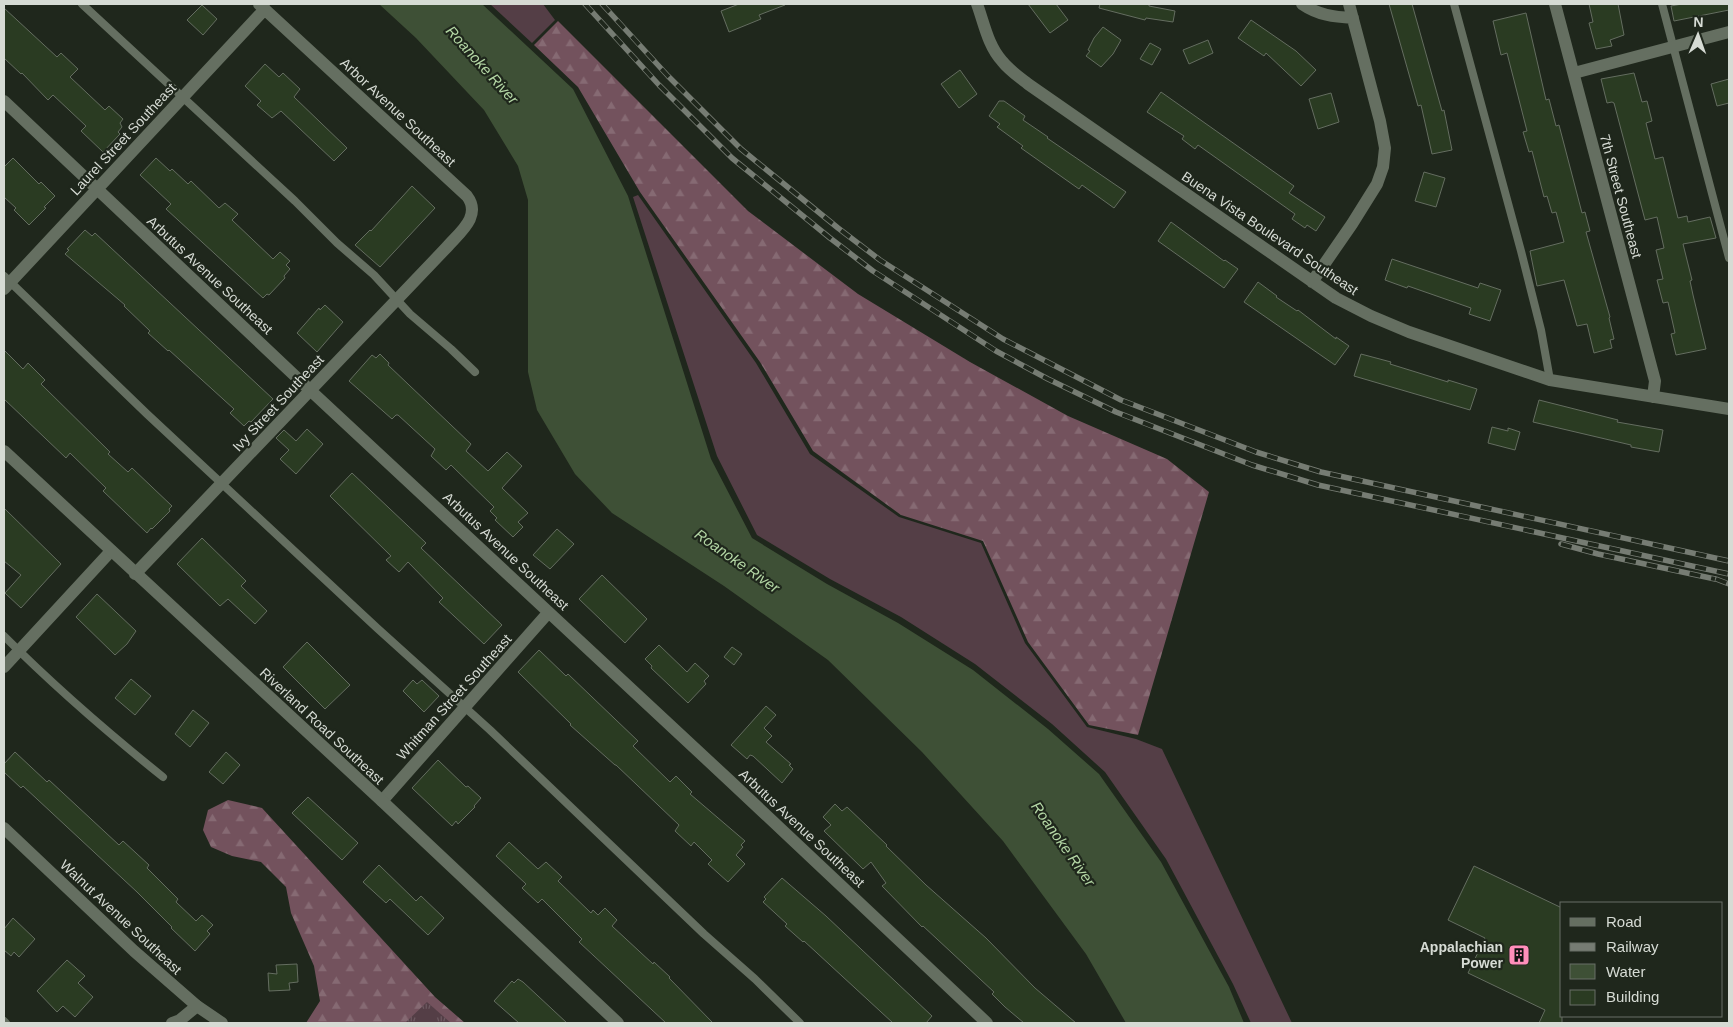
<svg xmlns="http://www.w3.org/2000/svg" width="1733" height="1027" viewBox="0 0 1733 1027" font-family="Helvetica,sans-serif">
<defs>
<pattern id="forest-firs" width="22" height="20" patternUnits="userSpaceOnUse" patternTransform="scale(1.25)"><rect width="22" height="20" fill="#73525d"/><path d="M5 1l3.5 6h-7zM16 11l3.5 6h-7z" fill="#866a73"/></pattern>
<pattern id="park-tufts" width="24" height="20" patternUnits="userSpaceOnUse" patternTransform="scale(1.25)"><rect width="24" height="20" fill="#543e46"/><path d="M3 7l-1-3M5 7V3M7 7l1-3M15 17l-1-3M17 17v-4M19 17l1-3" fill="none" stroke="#6c5960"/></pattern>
</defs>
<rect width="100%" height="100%" fill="#1f271c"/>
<path fill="#543e46" d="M 490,4 L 543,4 L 555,20 L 532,43 Z
M 638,195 L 756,363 L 810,454 L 899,517 L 981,543 L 1025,643 L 1087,727 L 1136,739 L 1162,749 L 1292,1023 L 1251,1023 L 1233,984 L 1166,859 L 1105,772 L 1052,724 L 975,664 L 901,617 L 830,579 L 757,535 L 717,456 L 633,197 Z"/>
<path fill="url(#forest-firs)" d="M 558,21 L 748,211 L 858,294 L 970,362 L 1068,416 L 1167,459 L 1209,492 L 1138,735 L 1089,725 L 1028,642 L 983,541 L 901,515 L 813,451 L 760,362 L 640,192 L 578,87 L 534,45 Z
M 228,800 L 262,808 L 435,997 L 465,1023 L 306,1023 L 320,1001 L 314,966 L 291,913 L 286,887 L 261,862 L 232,856 L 211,847 L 203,830 L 208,810 Z"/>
<path fill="url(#park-tufts)" d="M 427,1002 L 451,1023 L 405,1023 Z"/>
<path fill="#3e5036" d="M 379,4 L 482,4 L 573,89 L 628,196 L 711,459 L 752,538 L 827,584 L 898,623 L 973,670 L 1048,729 L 1099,774 L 1161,862 L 1229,987 L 1244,1023 L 1126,1023 L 1086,954 L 1003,841 L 922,752 L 828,660 L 724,586 L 612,513 L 575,474 L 537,410 L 528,372 L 528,200 L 518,166 L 484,110 L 416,38 Z"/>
<path fill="#2a3b22" stroke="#646d60" d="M 739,4 L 785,4 L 785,5 L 759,15 L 761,19 L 729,32 L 721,11 Z
M 1028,4 L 1056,4 L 1068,20 L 1050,33 Z
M 1100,4 L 1149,4 L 1149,6 L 1175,11 L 1173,22 L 1146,18 L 1145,20 L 1099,8 Z
M 1389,4 L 1412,4 L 1442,111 L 1444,110 L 1452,150 L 1432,154 L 1421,105 L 1418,106 Z
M 1589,4 L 1618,4 L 1624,35 L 1610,40 L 1612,46 L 1596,49 L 1589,23 L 1593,22 Z
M 1682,4 L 1729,4 L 1729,10 L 1674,21 L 1671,6 Z
M 202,5 L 217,19 L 203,35 L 187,20 Z
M 4,8 L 57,57 L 61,53 L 78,69 L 70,77 L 105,110 L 109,106 L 123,119 L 120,123 L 122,127 L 118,132 L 120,134 L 103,152 L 81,131 L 86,126 L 53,95 L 48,100 L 22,73 L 21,74 L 4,58 Z
M 1526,13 L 1546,100 L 1549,99 L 1556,126 L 1559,125 L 1582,213 L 1585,212 L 1590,231 L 1586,232 L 1610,317 L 1609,318 L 1614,339 L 1610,340 L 1612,348 L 1594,353 L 1587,324 L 1577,326 L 1564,280 L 1537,286 L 1530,251 L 1564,242 L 1556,212 L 1552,213 L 1547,196 L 1544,197 L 1532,151 L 1529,152 L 1523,132 L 1527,131 L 1507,53 L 1501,55 L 1493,21 Z
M 1251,20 L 1296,51 L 1316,70 L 1301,86 L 1266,53 L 1264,56 L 1238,38 Z
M 1103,27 L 1121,40 L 1113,54 L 1101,67 L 1086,56 L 1090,51 L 1088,50 L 1094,38 Z
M 1208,40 L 1213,53 L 1189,64 L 1183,50 Z
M 1150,43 L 1161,49 L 1152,65 L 1140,59 Z
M 265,64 L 279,77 L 283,73 L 300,89 L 294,97 L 347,148 L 334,161 L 281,111 L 272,118 L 257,105 L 261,101 L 245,86 Z
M 960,70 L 977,94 L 959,108 L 941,84 Z
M 1634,73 L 1642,102 L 1647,101 L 1652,121 L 1646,123 L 1655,159 L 1663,157 L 1678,218 L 1687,216 L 1688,222 L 1710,217 L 1716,238 L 1683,244 L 1692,280 L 1690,281 L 1693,295 L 1706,349 L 1676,355 L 1671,334 L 1675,333 L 1668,302 L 1663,303 L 1657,280 L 1663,279 L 1656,250 L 1664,248 L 1657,217 L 1645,220 L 1614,103 L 1612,102 L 1607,103 L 1601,79 Z
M 1729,79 L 1729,103 L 1717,106 L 1711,84 Z
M 1161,92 L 1294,186 L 1289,193 L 1325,217 L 1316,231 L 1307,225 L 1305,228 L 1292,219 L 1295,214 L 1198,145 L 1195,149 L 1182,139 L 1184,136 L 1147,112 Z
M 1331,93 L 1339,122 L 1318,129 L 1309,99 Z
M 999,101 L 1004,101 L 1025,116 L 1023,120 L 1048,137 L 1047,138 L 1126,192 L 1114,208 L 1082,185 L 1079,189 L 1021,148 L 1023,146 L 997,127 L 1000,124 L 989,116 Z
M 13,158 L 39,184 L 41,182 L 55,196 L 44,207 L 46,208 L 29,225 L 14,210 L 16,208 L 4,197 L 4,167 Z
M 156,158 L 170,171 L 172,169 L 188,184 L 191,181 L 219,208 L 225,203 L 238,214 L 232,220 L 273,259 L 280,252 L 290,261 L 286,265 L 290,269 L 284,276 L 285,278 L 269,295 L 267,294 L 263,298 L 166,209 L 171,204 L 140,175 Z
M 1424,172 L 1445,178 L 1436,207 L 1415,201 Z
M 412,186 L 435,208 L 380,267 L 355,245 L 370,230 L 371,231 Z
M 1171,222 L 1224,261 L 1225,260 L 1238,269 L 1224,288 L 1158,241 Z
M 85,230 L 92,236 L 95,233 L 273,399 L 251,422 L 249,421 L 244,426 L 230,413 L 234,409 L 169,350 L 168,351 L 148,333 L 150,331 L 124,306 L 125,305 L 65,254 L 69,250 L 67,249 Z
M 1392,259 L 1478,288 L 1480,283 L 1501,290 L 1490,321 L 1469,314 L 1471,308 L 1408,286 L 1407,288 L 1385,280 Z
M 1258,282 L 1277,296 L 1276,297 L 1297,311 L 1298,310 L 1336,339 L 1336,337 L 1349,346 L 1335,365 L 1244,302 Z
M 325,305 L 343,322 L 317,352 L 297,333 L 319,308 L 320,310 Z
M 4,350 L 23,369 L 28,363 L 45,380 L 41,384 L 110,452 L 108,454 L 128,472 L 132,468 L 172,506 L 169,509 L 170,511 L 152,529 L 151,528 L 147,533 L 103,491 L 106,488 L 70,453 L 66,458 L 4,399 Z
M 380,354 L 389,363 L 388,365 L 471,444 L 466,451 L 488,471 L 507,452 L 522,466 L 502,488 L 528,513 L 518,522 L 523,527 L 513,537 L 495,520 L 497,518 L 490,511 L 494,507 L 451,465 L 446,470 L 431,456 L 435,449 L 398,415 L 396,415 L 392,419 L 349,381 L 372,355 L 376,358 Z
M 1361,354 L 1391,362 L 1390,364 L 1448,382 L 1448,380 L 1477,389 L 1470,410 L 1354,376 Z
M 1539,400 L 1618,420 L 1617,422 L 1663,430 L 1659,452 L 1631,447 L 1631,445 L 1533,422 Z
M 1492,427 L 1508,431 L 1508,428 L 1520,432 L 1515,450 L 1488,443 Z
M 307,429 L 323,444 L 296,474 L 280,459 L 289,450 L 276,438 L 284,430 L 296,441 Z
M 352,473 L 426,543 L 421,548 L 502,625 L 484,644 L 439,602 L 443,598 L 408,562 L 399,572 L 386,560 L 391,556 L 330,496 Z
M 4,508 L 61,564 L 21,608 L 5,593 L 21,575 L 4,561 Z
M 557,529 L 574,544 L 550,569 L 533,555 Z
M 202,538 L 246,581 L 241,586 L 267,611 L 255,624 L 228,599 L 220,606 L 177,564 Z
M 602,575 L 647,619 L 625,643 L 579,599 Z
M 97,594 L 136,631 L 127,644 L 115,655 L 76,617 Z
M 307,642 L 350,685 L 325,709 L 283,667 Z
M 659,645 L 687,672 L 695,663 L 709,676 L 704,681 L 706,684 L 688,703 L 651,668 L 652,666 L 645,659 Z
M 732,647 L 742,654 L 734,665 L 724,657 Z
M 539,650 L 566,676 L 568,674 L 638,741 L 633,746 L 670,782 L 676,776 L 692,792 L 690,794 L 745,841 L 741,845 L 743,847 L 736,855 L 745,864 L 728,882 L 708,864 L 712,860 L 694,842 L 691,846 L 675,831 L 679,825 L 616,765 L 615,765 L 570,725 L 571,724 L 518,672 Z
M 131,679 L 151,696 L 135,715 L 115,698 Z
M 413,680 L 417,684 L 422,680 L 439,696 L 424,712 L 403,691 Z
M 766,706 L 776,715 L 764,728 L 772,736 L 766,742 L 791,764 L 789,765 L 793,769 L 782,783 L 753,756 L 750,755 L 747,759 L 731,745 Z
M 193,710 L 209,723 L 190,747 L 175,734 Z
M 15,752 L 47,782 L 49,780 L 119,845 L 123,841 L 149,865 L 147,868 L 178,899 L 176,902 L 196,921 L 202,915 L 213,925 L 207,931 L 210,934 L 195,951 L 171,928 L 172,927 L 137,892 L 23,786 L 21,788 L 4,772 L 4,764 Z
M 226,752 L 240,765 L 223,784 L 209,772 Z
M 438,760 L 466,787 L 468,786 L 481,798 L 474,806 L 475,807 L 458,824 L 456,821 L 452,826 L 412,788 Z
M 308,797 L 358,843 L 342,860 L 292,813 Z
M 835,804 L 842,811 L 847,807 L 887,845 L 886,846 L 926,885 L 986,938 L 1035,988 L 1076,1023 L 1024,1023 L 1005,1007 L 992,994 L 994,992 L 923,926 L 922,927 L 882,886 L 886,883 L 871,862 L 863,869 L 824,831 L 831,825 L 823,817 Z
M 509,842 L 538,869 L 546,862 L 562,877 L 558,881 L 591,913 L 593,910 L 598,915 L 605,908 L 617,920 L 612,926 L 653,964 L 654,962 L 670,977 L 669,978 L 713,1023 L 666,1023 L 579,942 L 582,939 L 542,899 L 538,903 L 522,888 L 526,884 L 496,856 Z
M 379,865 L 416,901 L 421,896 L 444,918 L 428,935 L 390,899 L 386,903 L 363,882 Z
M 1474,866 L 1562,908 L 1562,1023 L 1539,1023 L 1545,1010 L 1468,973 L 1485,938 L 1448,920 Z
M 782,878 L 826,916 L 932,1016 L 926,1023 L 893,1023 L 804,941 L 803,942 L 785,926 L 787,924 L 763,902 L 766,899 L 764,897 Z
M 13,918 L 35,939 L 19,957 L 14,952 L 11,956 L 4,950 L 4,929 Z
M 67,960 L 85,976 L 78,983 L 93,997 L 75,1017 L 63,1006 L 57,1012 L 37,991 Z
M 297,964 L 298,982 L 289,983 L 290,990 L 269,991 L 268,973 L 277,974 L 276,965 Z
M 518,979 L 523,982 L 567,1023 L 519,1023 L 494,1001 L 512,981 L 514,983 Z"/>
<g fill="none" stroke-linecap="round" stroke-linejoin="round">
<path stroke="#656f61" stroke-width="8" d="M 82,4 L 295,201 L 337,243 L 374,275 L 410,314 L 451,349 L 475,372
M 1454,4 L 1521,251 L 1541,330 L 1550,380
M 1662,4 L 1729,258
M 4,276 L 147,414 L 377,628 L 490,730 L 704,934 L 755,979 L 800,1023
M 4,636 C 54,686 107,732 163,777
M 4,1021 L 6,1023"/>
<path stroke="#656f61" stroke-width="12" d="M 977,4 C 984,23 988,46 1002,61 C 1009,70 1019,77 1028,84 L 1336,298 L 1371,316 L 1409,332 L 1550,380 L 1729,409
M 1302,4 C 1318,15 1334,17 1353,18
M 1555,4 L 1655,381 L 1653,397
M 1574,73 L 1729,32
M 4,101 L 311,391 L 730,781 L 987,1023
M 1312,282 L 1352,224 L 1377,184 L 1383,167 L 1385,148 L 1380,121 L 1349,4
M 4,289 L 265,9
M 135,574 L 447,247 C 460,232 482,216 467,196 L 259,4
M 4,667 L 111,551
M 382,801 L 548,613
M 172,1023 L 180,1020 L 197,1006"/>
<path stroke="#656f61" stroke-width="12" d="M 4,451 L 382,801 L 618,1023
M 4,828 L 134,951 L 197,1006 L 222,1023"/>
<g stroke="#767c73" stroke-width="5.5">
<path id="rail" d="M 585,4 L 659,85 L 732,158 L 830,238 L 873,271 L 996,351 L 1048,379 L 1116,412 L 1252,465 L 1318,485 L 1729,574
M 602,4 L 668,76 L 741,149 L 838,228 L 880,260 L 1003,339 L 1121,400 L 1256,452 L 1321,472 L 1729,561
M 1561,544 L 1598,554 L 1715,579
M 1716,579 L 1729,584"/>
</g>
<use href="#rail" stroke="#1f271c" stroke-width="4" stroke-dasharray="11" stroke-linecap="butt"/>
</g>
<defs>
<g id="building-square" transform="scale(1.125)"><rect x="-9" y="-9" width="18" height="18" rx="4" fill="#ff8eba" stroke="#1f271c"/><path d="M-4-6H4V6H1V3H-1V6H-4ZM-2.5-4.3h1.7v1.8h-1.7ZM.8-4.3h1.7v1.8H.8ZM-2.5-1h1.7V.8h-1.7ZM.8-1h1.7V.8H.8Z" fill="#111"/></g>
</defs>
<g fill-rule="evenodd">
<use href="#building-square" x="1519" y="955"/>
</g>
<g text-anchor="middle" stroke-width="4.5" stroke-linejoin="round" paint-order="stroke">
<g font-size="14" fill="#d6dbd4" stroke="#1f271c">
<text transform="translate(398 112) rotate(43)" y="5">Arbor Avenue Southeast</text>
<text transform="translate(123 139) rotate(-47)" y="5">Laurel Street Southeast</text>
<text transform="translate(1621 196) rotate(75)" y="5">7th Street Southeast</text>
<text transform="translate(1270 233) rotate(34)" y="5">Buena Vista Boulevard Southeast</text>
<text transform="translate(210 275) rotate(43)" y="5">Arbutus Avenue Southeast</text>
<text transform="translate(278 403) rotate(-47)" y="5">Ivy Street Southeast</text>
<text transform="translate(506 551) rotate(43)" y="5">Arbutus Avenue Southeast</text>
<text transform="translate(454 697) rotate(-48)" y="5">Whitman Street Southeast</text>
<text transform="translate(322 726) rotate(43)" y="5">Riverland Road Southeast</text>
<text transform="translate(802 828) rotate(43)" y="5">Arbutus Avenue Southeast</text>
<text transform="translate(121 917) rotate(43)" y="5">Walnut Avenue Southeast</text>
</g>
<g font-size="14" font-weight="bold" fill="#d6dbd4" stroke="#1f271c" text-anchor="end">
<text x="1503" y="952">Appalachian<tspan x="1503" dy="16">Power</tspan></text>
</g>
<g font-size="15" font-style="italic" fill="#b4d7a5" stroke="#1f271c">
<text transform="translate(482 65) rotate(48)" y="5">Roanoke River</text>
<text transform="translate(737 561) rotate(35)" y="5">Roanoke River</text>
<text transform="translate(1063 844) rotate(55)" y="5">Roanoke River</text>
</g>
</g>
<rect width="1733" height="1027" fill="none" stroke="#d6dbd4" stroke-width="10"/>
<rect x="1560" y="902" width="162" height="115" fill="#1f271c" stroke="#686f66"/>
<rect x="1570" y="918" width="25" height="8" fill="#656f61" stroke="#686f66"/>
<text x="1606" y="927" font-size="15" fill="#d6dbd4">Road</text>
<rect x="1570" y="943" width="25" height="8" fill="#767c73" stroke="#686f66"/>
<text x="1606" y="952" font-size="15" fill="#d6dbd4">Railway</text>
<rect x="1570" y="964" width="25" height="15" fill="#3e5036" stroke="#686f66"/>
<text x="1606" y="977" font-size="15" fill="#d6dbd4">Water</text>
<rect x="1570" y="990" width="25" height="15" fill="#2a3b22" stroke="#686f66"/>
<text x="1606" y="1002" font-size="15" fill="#d6dbd4">Building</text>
<g transform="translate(1698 35) rotate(2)" stroke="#1f271c" stroke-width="4" paint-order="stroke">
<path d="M0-4L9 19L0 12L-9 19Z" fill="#d6dbd4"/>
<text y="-8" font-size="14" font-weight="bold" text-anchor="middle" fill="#d6dbd4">N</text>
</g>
</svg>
